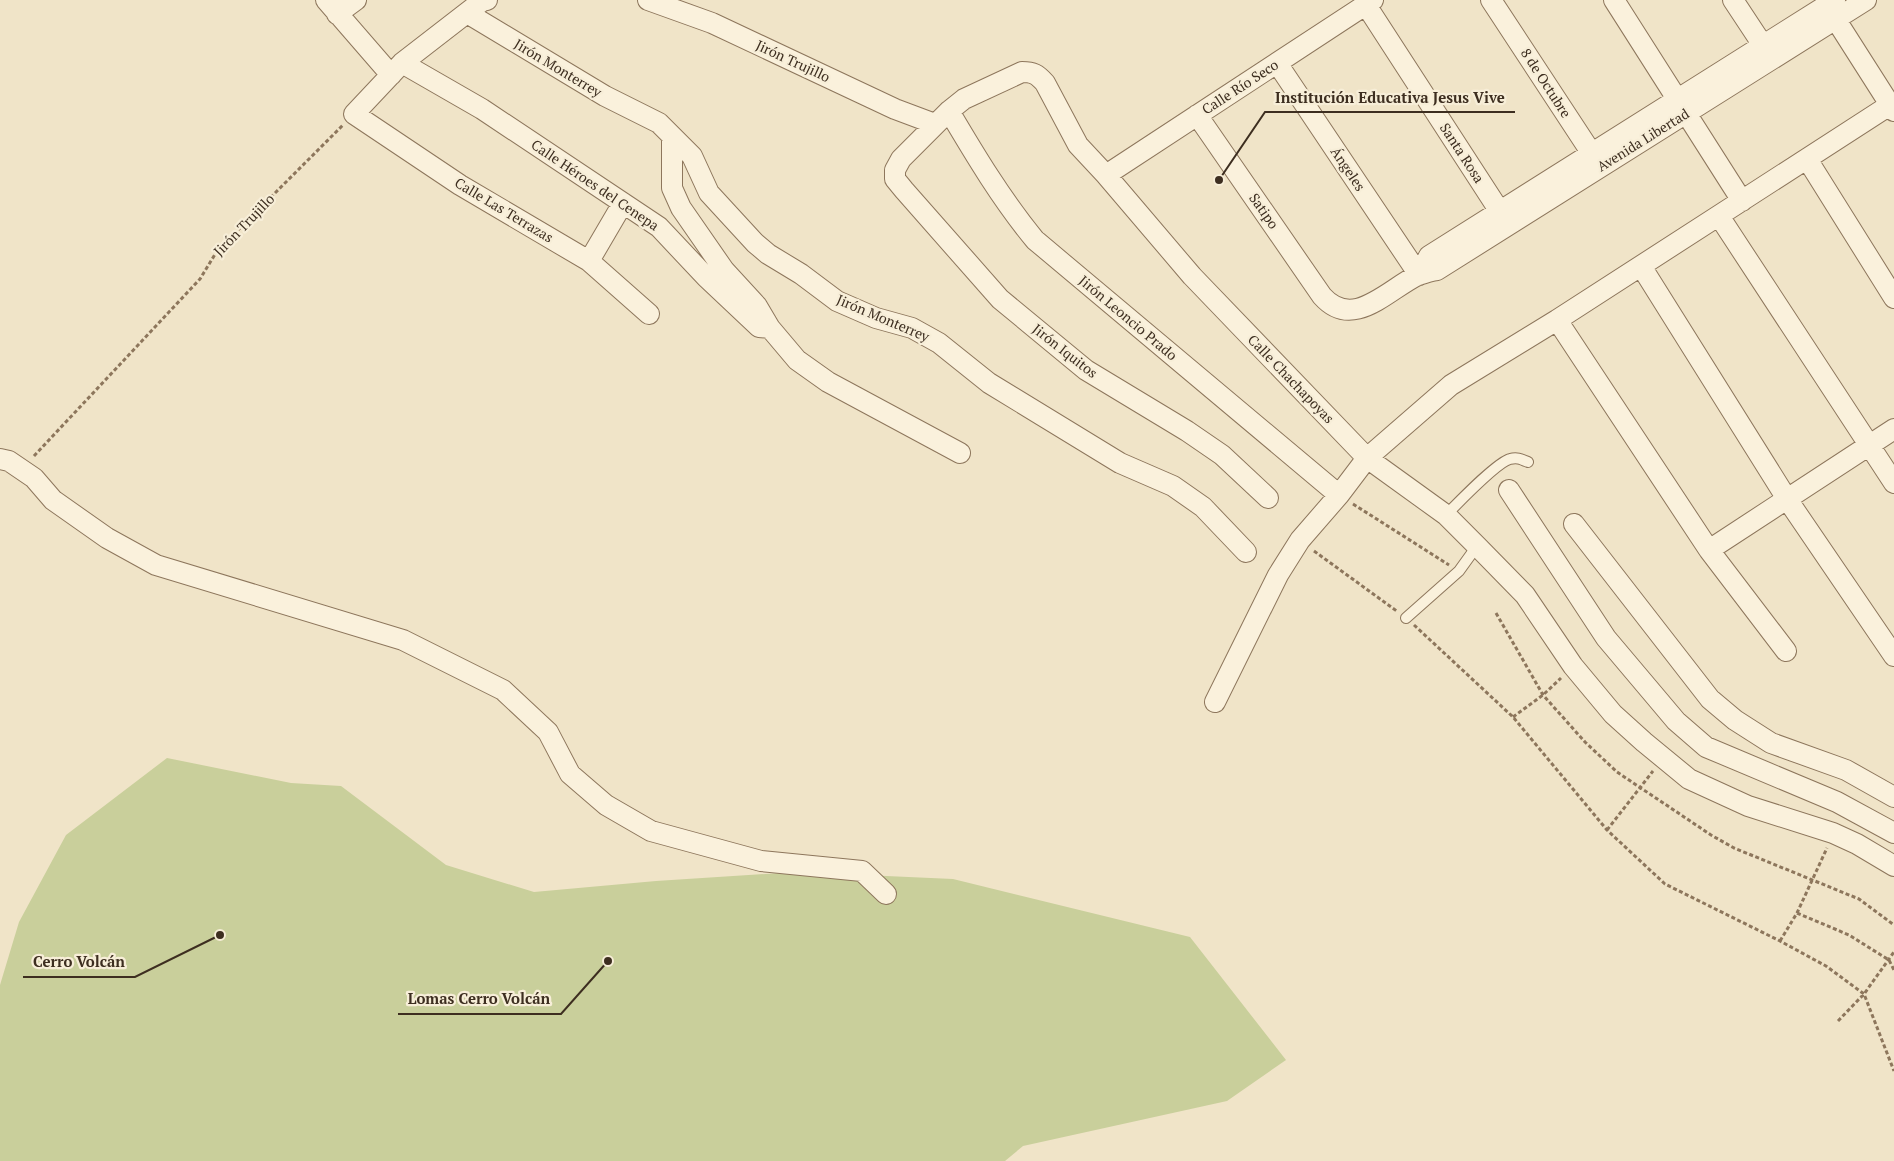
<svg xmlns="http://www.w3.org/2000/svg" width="1894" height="1161" viewBox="0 0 1894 1161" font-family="'PT Serif',serif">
<rect width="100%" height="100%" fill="#f0e4c8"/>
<path fill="#c9cf9b" d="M 167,758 L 291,783 L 341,786 L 446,865 L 534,892 L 656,881 L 797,872 L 953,879 L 1190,937 L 1286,1060 L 1227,1101 L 1023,1146 L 1005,1161 L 0,1161 L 0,985 L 19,922 L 66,835 Z"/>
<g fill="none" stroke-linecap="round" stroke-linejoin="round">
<g stroke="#8d765c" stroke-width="12">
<path id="service" d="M 1446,515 C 1457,504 1497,462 1510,459 C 1517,457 1521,459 1528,462
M 1406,618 L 1459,571 L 1477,546"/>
</g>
<g stroke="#8d765c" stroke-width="22">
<path id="minor" d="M 326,0 L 391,75
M 487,0 L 482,1 L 402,63 L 354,114 L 460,185 L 589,261 L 649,314
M 648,0 L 712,23 L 895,109 L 935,124
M 1491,0 L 1598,163
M 1614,0 L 1742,201
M 1733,0 L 1770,56
M 1366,5 L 1506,221
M 1829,9 L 1894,111
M 467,13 L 605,96 L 659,123 L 692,156 L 709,193 L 755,243 L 768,254 L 801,274 L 837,301 L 876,318 L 912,328 L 939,343 L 989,383 L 1120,463 L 1173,486 L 1203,507 L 1246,552
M 337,14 L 356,0
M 402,63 L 482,109 L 659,227 L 706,277 L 759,327 L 770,328
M 1277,63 L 1419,275
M 949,111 C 975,155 1002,200 1035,240 L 1339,495
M 1197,115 L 1322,296 C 1353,331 1387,290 1418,275 C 1424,273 1430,271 1437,270 L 1866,0
M 672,137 L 672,188 L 681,208 L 724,270 L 757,306 L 770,328 L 797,360 L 828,382 L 960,453
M 1807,159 L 1894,298
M 1106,175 L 1373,0
M 1719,216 L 1894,483
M 589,261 L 623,203
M 1641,266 L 1787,499 L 1894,656
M 1419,275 L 1429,256 L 1835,0
M 1557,320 L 1709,550 L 1786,651
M 0,459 L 9,461 L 34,478 L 53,500 L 107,538 L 156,565 L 403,640 L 503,690 L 548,732 L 570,774 L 606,805 L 651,831 L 761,861 L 862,871 L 886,894
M 1509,490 L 1606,638 L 1676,721 L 1706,747 L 1837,802 L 1894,833
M 1268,498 L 1222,455 L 1187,431 L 1086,370 L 1000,299 L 904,190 L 895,179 L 895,170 L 901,159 L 949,111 L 964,99 L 1022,72 C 1033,72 1037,74 1045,83 L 1078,145 L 1106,175 L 1192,276 L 1367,458 L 1446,515 L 1477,546 L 1525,595 L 1573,666 L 1613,714 L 1644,742 L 1689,779 L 1748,806 L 1833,833 L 1857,844 L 1894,866
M 1574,524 L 1710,699 L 1735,720 L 1771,743 L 1846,770 L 1894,797
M 1709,550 L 1894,429
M 1215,702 L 1278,575 L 1300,540 L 1339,495 L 1367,458 L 1451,385 L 1557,320 L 1890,105"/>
</g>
<path stroke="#8d765c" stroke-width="3" stroke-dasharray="4 2.5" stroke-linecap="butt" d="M 34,456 L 200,279 L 217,251 L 343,125
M 1353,504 L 1449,565
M 1314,551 L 1398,612
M 1496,613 L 1543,695 L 1585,742 L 1617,772 L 1711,835 L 1734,848 L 1859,899 L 1894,925
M 1414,625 L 1513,717 L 1607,830 L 1665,884 L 1780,941 L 1826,966 L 1864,994 L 1894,1071
M 1513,717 L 1543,695 L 1561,678
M 1607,830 L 1653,771
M 1797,913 L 1849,935 L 1889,960 L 1894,970
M 1780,941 L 1797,913 L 1827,848
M 1838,1021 L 1864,994 L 1894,952"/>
<use href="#service" stroke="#faf1dc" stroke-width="10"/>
<use href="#minor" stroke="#faf1dc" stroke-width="20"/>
</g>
<g text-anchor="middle" stroke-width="4.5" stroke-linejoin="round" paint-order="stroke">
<g font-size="14" fill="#3d2e20" stroke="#f7eed8">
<text transform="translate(793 61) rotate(25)" y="5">Jirón Trujillo</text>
<text transform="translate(558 68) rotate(31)" y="5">Jirón Monterrey</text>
<text transform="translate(1546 83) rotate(57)" y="5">8 de Octubre</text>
<text transform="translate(1240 87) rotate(-33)" y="5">Calle Río Seco</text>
<text transform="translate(1643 140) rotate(-32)" y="5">Avenida Libertad</text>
<text transform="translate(1462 153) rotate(57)" y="5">Santa Rosa</text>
<text transform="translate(1348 169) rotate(56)" y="5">Ángeles</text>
<text transform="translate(595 185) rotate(34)" y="5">Calle Héroes del Cenepa</text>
<text transform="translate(504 210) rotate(31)" y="5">Calle Las Terrazas</text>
<text transform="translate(1264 211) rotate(55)" y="5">Satipo</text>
<text transform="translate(244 225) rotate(-46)" y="5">Jirón Trujillo</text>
<text transform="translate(883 318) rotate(23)" y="5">Jirón Monterrey</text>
<text transform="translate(1128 318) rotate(40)" y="5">Jirón Leoncio Prado</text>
<text transform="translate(1065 351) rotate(38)" y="5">Jirón Iquitos</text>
<text transform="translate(1291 379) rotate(46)" y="5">Calle Chachapoyas</text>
</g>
</g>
<path fill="none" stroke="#3d2e20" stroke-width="2" d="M1219 180L1265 112H1515M220 935L135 977H23M608 961L561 1014H398"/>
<g fill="#3d2e20" stroke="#f7eed8" stroke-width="2">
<circle cx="1219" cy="180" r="5"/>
<circle cx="220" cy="935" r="5"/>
<circle cx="608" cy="961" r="5"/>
</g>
<g font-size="15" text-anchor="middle" font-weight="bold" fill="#3d2e20" stroke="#f7eed8" stroke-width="4.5" stroke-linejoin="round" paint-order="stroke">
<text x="1390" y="103">Institución Educativa Jesus Vive</text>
<text x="79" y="967">Cerro Volcán</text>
<text x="479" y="1004">Lomas Cerro Volcán</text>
</g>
</svg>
